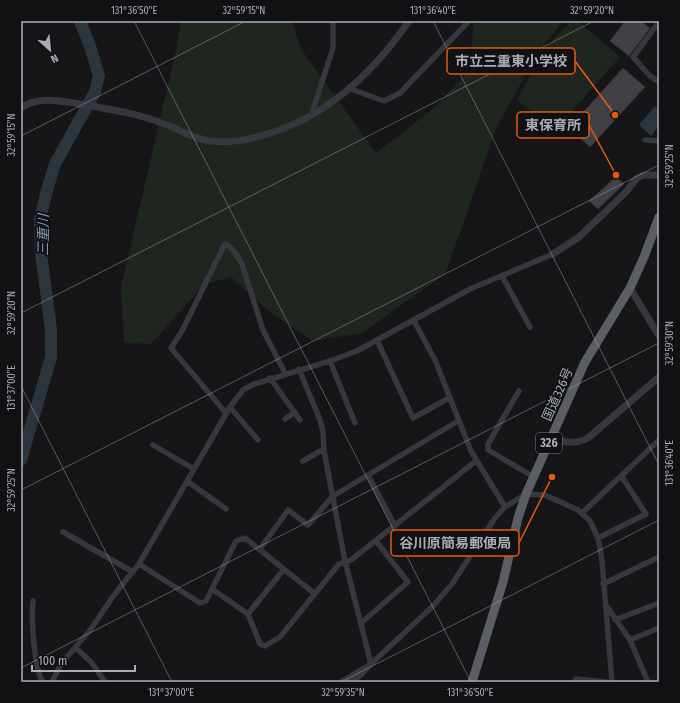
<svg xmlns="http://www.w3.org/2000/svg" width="680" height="703" viewBox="0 0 680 703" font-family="'Fira Sans Condensed','Noto Sans JP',sans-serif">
<rect width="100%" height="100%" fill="#161618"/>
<path fill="#1e261f" d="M 181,21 L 292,21 L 301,49 L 376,153 L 434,108 L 469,70 L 474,21 L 563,21 L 538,53 L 496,128 L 464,222 L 445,274 L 362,333 L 313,341 L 270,312 L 231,277 L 205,284 L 151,344 L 124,343 L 121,287 L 177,46 Z
M 571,21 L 578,21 L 620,57 L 556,129 L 517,100 L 543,51 Z"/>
<path fill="#2c353c" d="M 655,106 L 659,109 L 659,126 L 651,136 L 639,125 Z"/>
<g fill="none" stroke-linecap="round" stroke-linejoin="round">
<path stroke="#2c353c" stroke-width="12" d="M 21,460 L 51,357 L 51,329 L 41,254 L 40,218 L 47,190 L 55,164 L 95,92 L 99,76 L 90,46 L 80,21"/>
</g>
<path fill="#404145" stroke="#303034" d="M 625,21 L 641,21 L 650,28 L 629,56 L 610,41 Z
M 623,68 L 645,87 L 590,147 L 569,128 Z
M 616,177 L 624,184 L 598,209 L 589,201 Z"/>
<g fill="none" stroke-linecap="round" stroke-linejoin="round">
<path stroke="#37383d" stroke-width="5.5" d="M 659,22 L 633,57 L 649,75 L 659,82
M 351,89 L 384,101 L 400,93 L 469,21
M 311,116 L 333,48 L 333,21
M 645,140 L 659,141
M 502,276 L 530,327
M 414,321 L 435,360 L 471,451 L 505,507
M 377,340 L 413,418 L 449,398
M 330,361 L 355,423
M 299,369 L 320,420 L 323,432 L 324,451 L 345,561 L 371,664
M 270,378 L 300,420
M 519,391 L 488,444 L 488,450 L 534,477
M 230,407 L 258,440
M 226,413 L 171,348 L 182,331 L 225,244 C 233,247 238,257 242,264 L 263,330 L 285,373
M 285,419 L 295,412
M 153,445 L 194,469
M 303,461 L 324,449
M 368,475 L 395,526
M 187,481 L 226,509
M 582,513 L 659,440
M 63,532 L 133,572
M 598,538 L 646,514 L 622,477
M 260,549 L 288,510 L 308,525 L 333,496 L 458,421
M 139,564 L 200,603 L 206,601 L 236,541 L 245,538 L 315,594
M 603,584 L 659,557
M 212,589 L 248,614 L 260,644 L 265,646 L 280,637 L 339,564 L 351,560 L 476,461
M 33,601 C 31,616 34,670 43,682
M 608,608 L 630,640 L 648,682
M 248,614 L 284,569
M 615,620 L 659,603
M 361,623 L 408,582 L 376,541
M 630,640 L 659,628
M 76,648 L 92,663 L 105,682
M 576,679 L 606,682
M 52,682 L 61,664 L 91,629 L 114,595 L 139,564 L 230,407 L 243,390 L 254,384 L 330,361 L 357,351 L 470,289 L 553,254
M 341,682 L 369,665
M 351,682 L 361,675 L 371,664 L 433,606 L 452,584 L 495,518 L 505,507 L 526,494 L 545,495 L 578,510 L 590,521 L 598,538 L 602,560 L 612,682"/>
<path stroke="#37383d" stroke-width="7" d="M 21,108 C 36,97 56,100 74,103 C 102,108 132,112 159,122 C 177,128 191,138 210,141 C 229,143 249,140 267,134 C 328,116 373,73 409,21
M 553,254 L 579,237 L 625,193 L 636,179 L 643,175 L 659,175
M 630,288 L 659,336
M 551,439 C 565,442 575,445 588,438 L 659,377"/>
<path stroke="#5b5e65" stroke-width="9" d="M 472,682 L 503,582 L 518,518 L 526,494 L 585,362 L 630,288 L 644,257 L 659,217"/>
</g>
<path fill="none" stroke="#a8adb8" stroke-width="1" stroke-opacity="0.45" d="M 134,21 L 471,682M 433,21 L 659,465M 21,136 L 246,21M 21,313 L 594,21M 21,386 L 172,682M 21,490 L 659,165M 21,668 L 659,343M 341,682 L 659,520"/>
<g text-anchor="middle" stroke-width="4" stroke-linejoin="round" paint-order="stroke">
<rect fill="#111113" stroke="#7b7e86" stroke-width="1" x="536" y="433" width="26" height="20" rx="3"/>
<g font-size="12" font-weight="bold" fill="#a8adb8">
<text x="549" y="447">326</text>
</g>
<g font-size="13" fill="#a8adb8" stroke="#111113">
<text transform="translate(557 394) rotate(-66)" y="5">国道326号</text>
</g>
<g font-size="14" font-style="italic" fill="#7f9bb3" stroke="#111113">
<text transform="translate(43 235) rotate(-89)" y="5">三重川</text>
</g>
</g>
<path fill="none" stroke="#e8590c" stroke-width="1.5" d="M615 115L575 61M616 175L589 125M552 477L519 543"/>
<g fill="#e8590c" stroke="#111113" stroke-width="1.5">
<circle cx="615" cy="115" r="4"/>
<circle cx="616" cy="175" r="4"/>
<circle cx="552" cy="477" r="4"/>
</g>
<g fill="#111113" stroke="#e8590c" stroke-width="1.5">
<rect x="447" y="48" width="128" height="26" rx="4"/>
<rect x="517" y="112" width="72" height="26" rx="4"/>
<rect x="391" y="530" width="128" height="26" rx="4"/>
</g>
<g font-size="14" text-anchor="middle" font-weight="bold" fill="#a8adb8">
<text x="511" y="66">市立三重東小学校</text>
<text x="553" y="130">東保育所</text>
<text x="455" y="548">谷川原簡易郵便局</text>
</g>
<rect width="680" height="703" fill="none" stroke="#111113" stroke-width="44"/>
<g transform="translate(50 50) rotate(153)" stroke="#111113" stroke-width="3" paint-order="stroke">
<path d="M0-3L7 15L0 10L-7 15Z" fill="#a8adb8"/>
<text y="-6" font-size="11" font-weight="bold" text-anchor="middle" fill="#a8adb8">N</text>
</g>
<path d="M32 665v6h103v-6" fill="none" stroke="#a8adb8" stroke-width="2"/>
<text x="38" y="665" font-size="12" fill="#a8adb8" stroke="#111113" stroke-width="3" paint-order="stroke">100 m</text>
<rect x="22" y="22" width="636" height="659" fill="none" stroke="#a8adb8" stroke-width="1.5"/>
<g font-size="10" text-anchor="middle" fill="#a8adb8">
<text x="134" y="14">131°36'50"E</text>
<text x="244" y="14">32°59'15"N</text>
<text x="433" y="14">131°36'40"E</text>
<text x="592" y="14">32°59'20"N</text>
<text transform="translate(11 135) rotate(-90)" y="4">32°59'15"N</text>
<text transform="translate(669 166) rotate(-90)" y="4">32°59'25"N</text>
<text transform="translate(11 313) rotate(-90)" y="4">32°59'20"N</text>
<text transform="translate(669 343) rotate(-90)" y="4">32°59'30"N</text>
<text transform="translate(11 388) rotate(-90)" y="4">131°37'00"E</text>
<text transform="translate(669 463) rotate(-90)" y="4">131°36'40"E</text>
<text transform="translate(11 490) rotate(-90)" y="4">32°59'25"N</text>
<text x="171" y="696">131°37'00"E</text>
<text x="343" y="696">32°59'35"N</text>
<text x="470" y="696">131°36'50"E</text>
</g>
</svg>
